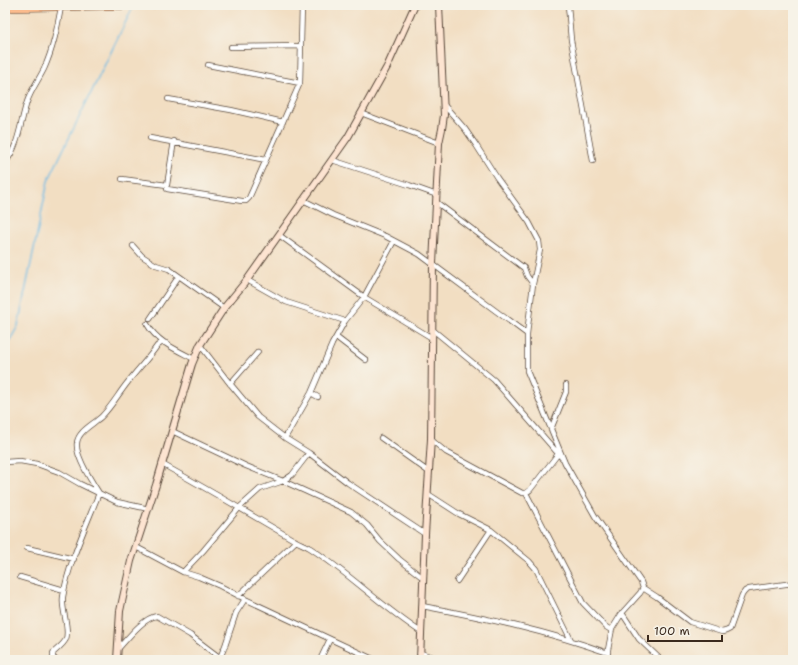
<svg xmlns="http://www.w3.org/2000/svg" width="798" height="665" viewBox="0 0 798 665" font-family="'Shantell Sans',sans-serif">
<rect width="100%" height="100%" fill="#f7f3e8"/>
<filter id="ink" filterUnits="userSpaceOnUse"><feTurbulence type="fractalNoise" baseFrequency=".025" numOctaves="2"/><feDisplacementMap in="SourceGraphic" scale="8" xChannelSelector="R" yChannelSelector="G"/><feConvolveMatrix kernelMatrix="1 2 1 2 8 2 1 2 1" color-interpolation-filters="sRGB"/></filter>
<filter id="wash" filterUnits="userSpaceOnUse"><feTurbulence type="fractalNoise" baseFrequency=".012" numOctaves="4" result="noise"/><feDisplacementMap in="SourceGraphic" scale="16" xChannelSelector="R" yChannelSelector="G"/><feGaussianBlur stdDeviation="0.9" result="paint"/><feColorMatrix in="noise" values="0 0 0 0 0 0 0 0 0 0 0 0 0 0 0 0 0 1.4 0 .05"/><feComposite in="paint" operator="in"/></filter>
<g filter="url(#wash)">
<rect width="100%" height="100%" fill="#f2dec2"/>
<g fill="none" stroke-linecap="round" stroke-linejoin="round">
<path stroke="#67b9e3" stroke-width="1.5" d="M 5,349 L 18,326 L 48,181 L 132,9"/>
</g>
</g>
<g filter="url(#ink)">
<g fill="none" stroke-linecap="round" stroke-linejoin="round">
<g stroke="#564537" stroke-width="6">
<path id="street" d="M 568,5 L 571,40 L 593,161
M 231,47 L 301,46
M 208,65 L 300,83
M 168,99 L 231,110 L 283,122
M 444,105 L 465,129 L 476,145 L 497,178 L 529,222 L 539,241 L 540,250 L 533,284
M 361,113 L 439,143
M 150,138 L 266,160
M 332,160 L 409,185 L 437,195
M 5,163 C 19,146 20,123 27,102 C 31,90 38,81 44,69 C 53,49 57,29 61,7
M 122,179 L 167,185 L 174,141
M 167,189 L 242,201 L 246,201 L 249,198 L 300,83 L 302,5
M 303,200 L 333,215 L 385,236 L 419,254 L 527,334
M 436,202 L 524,268 L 527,276 L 533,284 L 527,334 L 527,371 L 565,463 L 595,516 L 641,582 L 643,588 L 640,593 L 622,613 L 612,629 L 606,660
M 279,235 L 364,297 L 432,338
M 133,246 L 142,256 L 156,265 L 169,269 L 224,308
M 247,280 L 286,302 L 345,321
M 150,319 L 179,276
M 147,324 C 157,342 177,350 194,359
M 433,330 L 494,380 L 562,458
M 336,337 L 366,360
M 200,345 L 227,380 L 258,417 L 285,438 L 309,453 L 348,483 L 425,534
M 230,384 L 258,352
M 311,393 L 318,397
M 551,429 L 566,392 L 566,385
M 172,431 L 246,466 L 283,481 L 351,512 L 367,525 L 380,541 L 399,559 L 423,578
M 285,438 L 311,393 L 332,344 L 345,321 L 364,297 L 394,241
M 381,438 L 429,472
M 431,439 L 435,443 L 446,452 L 522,493 L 526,493 L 530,490 L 558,454
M 5,462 L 20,461 L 37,464 L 59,472 L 80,484 L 117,502 L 149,509
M 162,464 C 207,489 250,514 294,540 C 299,543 305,545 310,548 C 349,573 382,607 421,632
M 526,493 L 583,603 L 606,627 L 611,630
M 428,494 L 459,514 L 491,530 L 529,561 L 536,569 L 571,640
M 136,547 L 183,572 L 199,577 L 220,586 L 245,599 L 375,660
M 27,548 L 74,559
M 183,572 L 203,551 L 240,507 L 260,489 L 283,481 L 292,475 L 309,453
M 20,577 L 64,590
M 457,581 L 491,530
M 643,588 L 657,597 L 690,622 L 722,632 L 726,631 L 730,629 L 742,595 L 745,591 L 749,589 L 793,583
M 238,596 L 296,541
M 422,606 C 485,618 547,631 608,653
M 622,613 L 639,639 L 661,660
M 118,649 C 127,639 144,617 157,616 L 190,635 L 223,660
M 420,653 L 443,660
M 56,660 L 53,657 L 53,653 C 57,649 64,644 66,639 C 70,628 61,609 63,597 C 68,564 87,524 99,493 C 92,482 75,456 77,443 C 78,431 94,424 102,416 C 112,406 119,393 128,382 C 137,370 148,359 157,346 L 161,343 L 166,343
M 219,660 L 225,646 L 236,613 L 245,599
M 320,660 L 330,639"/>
</g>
<g stroke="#564537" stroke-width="8">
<path id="secondary" d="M 117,660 L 120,611 L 131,561 L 156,485 L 192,364 L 200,345 L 224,308 L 247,280 L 348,137 L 387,67 L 415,5
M 420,660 L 425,534 L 431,439 L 433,264 L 439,143 L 442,129 L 444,115 L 439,5"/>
</g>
<g stroke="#564537" stroke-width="8">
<path id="primary" d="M 5,8 L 156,5"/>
</g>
<use href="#street" stroke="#fff" stroke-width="4.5"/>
<use href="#secondary" stroke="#fde4d1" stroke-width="6"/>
<use href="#primary" stroke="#fbbb8d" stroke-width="7"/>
</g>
</g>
<rect width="798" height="665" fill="none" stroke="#f7f3e8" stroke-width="20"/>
<path d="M648 635v6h74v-6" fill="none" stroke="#3b2a1e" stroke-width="2"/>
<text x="654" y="635" font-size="12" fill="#3b2a1e" stroke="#f7f3e8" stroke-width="3" paint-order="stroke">100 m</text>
</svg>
